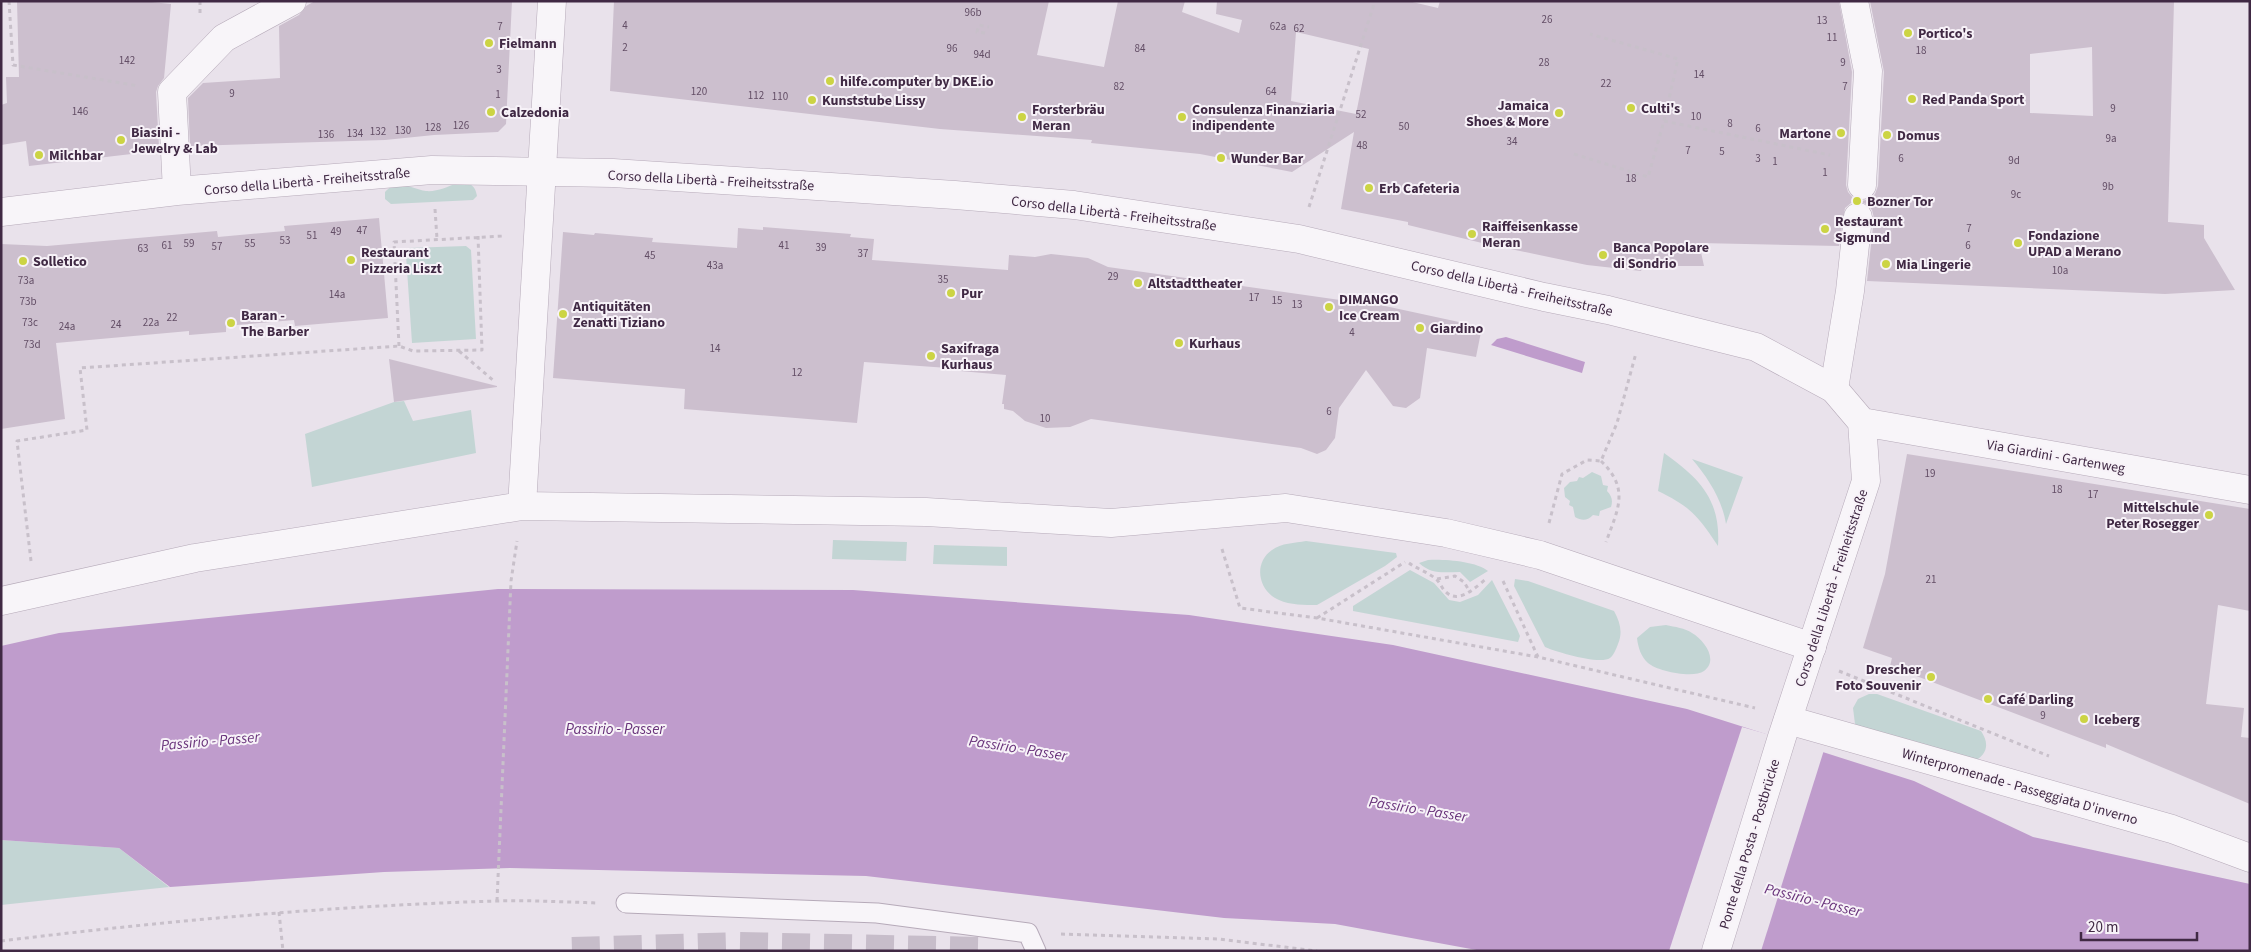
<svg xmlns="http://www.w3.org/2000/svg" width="2251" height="952" viewBox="0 0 2251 952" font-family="'Source Sans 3',sans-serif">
<rect width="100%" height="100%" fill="#e9e2eb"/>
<path fill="#c3d5d4" d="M 457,183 C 468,183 475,183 477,196 L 473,200 L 391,204 L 385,199 L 385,192 C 397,178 412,189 426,191 C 437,192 447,187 457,183 Z
M 466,246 L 471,250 L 476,339 L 412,343 L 406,255 L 408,248 Z
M 404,401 L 413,421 L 471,410 L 476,453 L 312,487 L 305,434 L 394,402 Z
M 1664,453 C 1699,478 1721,499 1718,546 C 1698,516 1691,507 1658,491 Z
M 1692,459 L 1743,477 L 1726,524 C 1722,499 1708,478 1692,459 Z
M 1592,472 L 1601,476 L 1603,485 L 1608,486 L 1607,491 C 1612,496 1613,501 1611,507 L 1600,511 L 1599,516 L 1593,515 C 1587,521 1582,521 1575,517 L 1573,507 L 1569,505 L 1570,501 L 1565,497 L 1564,488 L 1570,482 L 1577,481 L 1579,477 L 1583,478 Z
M 833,540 L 907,542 L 906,561 L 832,559 Z
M 1306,541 L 1388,552 L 1396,553 L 1397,557 L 1385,566 L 1317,605 C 1305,605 1290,605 1279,600 C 1258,591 1253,563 1272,550 C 1281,543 1295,543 1306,541 Z
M 934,545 L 1007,547 L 1007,566 L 933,564 Z
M 1428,560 C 1443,559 1476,561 1488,571 L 1470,582 L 1460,572 C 1444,572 1432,575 1419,563 Z
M 1410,570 L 1434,583 L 1449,600 L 1460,602 L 1478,595 L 1492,580 L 1517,629 L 1520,636 L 1518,642 L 1353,611 L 1353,606 Z
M 1515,579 L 1528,581 L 1614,611 C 1620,622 1623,632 1618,644 C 1616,649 1614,655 1610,658 C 1600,665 1556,652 1545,647 L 1514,586 Z
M 1666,625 C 1675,627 1685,628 1692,633 C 1704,640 1719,660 1704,671 C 1693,679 1657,671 1648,663 C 1641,657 1638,647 1637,638 L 1650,627 Z
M 1869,694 L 1877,694 L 1981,731 C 1990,744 1987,755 1973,762 L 1863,729 L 1855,724 L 1853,708 L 1858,699 Z
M 1,840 L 119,848 L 169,887 L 1,905 Z"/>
<path fill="#bf9ccc" d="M 1506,337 L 1585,362 L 1582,373 L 1491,345 L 1497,339 Z
M 498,589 L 853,590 L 1189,615 L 1393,645 L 1687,709 L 1914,781 L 2033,837 L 2250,884 L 2250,951 L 1482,951 L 1335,924 L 1224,918 L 866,876 L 510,868 L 384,872 L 170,887 L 119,848 L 1,840 L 1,646 L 59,633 Z"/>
<path fill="#e9e2eb" d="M 1742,727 L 1824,750 L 1761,951 L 1669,951 Z"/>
<path fill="#ccbfce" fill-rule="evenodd" d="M 17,1 L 142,1 L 171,4 L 164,78 L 158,86 L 156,92 L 159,147 L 139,148 L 140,153 L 29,166 L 26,141 L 1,145 L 1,105 L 7,103 L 6,77 L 19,77 Z
M 315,1 L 512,1 L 506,124 L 498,132 L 434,135 L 385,140 L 190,146 L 188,98 L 203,83 L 280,78 L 279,26 L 299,15 L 306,6 Z
M 614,1 L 1049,1 L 1037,55 L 1104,67 L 1118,1 L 1185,1 L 1182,12 L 1239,33 L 1242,20 L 1216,14 L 1217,1 L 1408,1 L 1438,8 L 1440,1 L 1839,1 L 1852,72 L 1846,185 L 1848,192 L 1853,198 L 1862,201 L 1870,199 L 1875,194 L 1878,186 L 1884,72 L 1870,1 L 2174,1 L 2168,222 L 2204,225 L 2204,238 L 2235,290 L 2165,294 L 1867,281 L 1874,218 L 1872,210 L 1868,205 L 1859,201 L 1851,203 L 1845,208 L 1839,246 L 1699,243 L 1704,266 L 1643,266 L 1641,271 L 1587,265 L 1482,243 L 1408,225 L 1408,222 L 1341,209 L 1354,132 L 1292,172 L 1200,154 L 1091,143 L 1092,140 L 940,129 L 610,91 ZM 1296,32 L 1369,49 L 1356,114 L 1291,101 ZM 2092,47 L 2093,116 L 2030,113 L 2030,54 Z
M 379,218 L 388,318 L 295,326 L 294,320 L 226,326 L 226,332 L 189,335 L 189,331 L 56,343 L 65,419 L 1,429 L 1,244 L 47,246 L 217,231 L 218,237 L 285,231 L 284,226 Z
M 763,227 L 851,234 L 850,237 L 874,239 L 872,260 L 1008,270 L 1009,255 L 1035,257 L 1051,254 L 1088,258 L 1108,267 L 1347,301 L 1348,298 L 1482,327 L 1476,357 L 1427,348 L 1420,398 L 1406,408 L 1393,406 L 1366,370 L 1339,408 L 1335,438 L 1326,450 L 1317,454 L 1301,448 L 1091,419 L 1070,427 L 1046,428 L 1025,421 L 1013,411 L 1004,409 L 1004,404 L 1002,404 L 1006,375 L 948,370 L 948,368 L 864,362 L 857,423 L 684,409 L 685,389 L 553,378 L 563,232 L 594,235 L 595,233 L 653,238 L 652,242 L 737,248 L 738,228 L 763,230 Z
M 389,359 L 497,386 L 497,387 L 394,402 Z
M 1907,454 L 2250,509 L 2250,611 L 2218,605 L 2206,704 L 2244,708 L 2241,737 L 2250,738 L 2250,804 L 2106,744 L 2106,748 L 1890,666 L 1892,658 L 1863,648 L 1885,574 Z"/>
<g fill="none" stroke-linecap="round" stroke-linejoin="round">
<path stroke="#c7bdca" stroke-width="28" stroke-dasharray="28 14" stroke-linecap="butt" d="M 572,951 L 739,946 L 983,951"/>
<g stroke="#b6aab9" stroke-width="21">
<path id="service" d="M 626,903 L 877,913 L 1028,933 L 1036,951"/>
</g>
<g stroke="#b6aab9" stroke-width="29">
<path id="pedestrian" d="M 1854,1 L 1868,71 L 1862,185
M 1834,389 L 1850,291 L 1858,217
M 522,506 L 552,1
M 1,601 L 195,558 L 522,506 L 926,512 L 1111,523 L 1286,508 L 1446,533 L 1540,555 L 1812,647
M 1788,720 L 2172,829 L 2250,858"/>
</g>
<g stroke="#b6aab9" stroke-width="29">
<path id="minor" d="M 177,191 L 172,92 L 224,38 L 292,1
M 1,212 L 177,191 L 432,170 L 613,173 L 955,195 L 1074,205 L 1299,239 L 1544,297 L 1608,310 L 1756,347 L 1834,389 L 1862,422 L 1866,481 L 1782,737 L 1716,951
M 1862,422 L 2250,490"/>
</g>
<path stroke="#c8c0ca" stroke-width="3" stroke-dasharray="4 4" stroke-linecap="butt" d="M 9,1 L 13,65 L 139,86
M 200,13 L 200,1
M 985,33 L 977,32 L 979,25 L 989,27
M 1664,121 L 1830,155
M 1574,154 L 1648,177 L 1664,121 L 1678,59 L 1590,34
M 1309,207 L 1375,1
M 435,209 L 437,239
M 399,346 L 394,242 L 504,236
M 459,351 L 494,381
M 1601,461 C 1630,489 1618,509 1606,542
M 1549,523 L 1562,474 L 1587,460 L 1601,461 L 1617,423 L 1636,353
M 1222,549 L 1240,608 L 1317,618 L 1538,657 L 1755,708
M 31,561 L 17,441 L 87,430 L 80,368 L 399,346 L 413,351 L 482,350 L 478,236
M 1409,563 C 1417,569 1428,572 1436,579 C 1440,582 1442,589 1446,592 C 1459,605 1477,586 1487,578
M 1437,579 L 1455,576 L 1464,582 L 1470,592
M 1503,581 L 1538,657
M 1317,618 L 1405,562
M 1839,671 L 2049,756
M 497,901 L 511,581 L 517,541
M 279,912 L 283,951
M 1061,934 L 1218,939 L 1317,951
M 1,941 C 165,921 330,906 496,901 C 530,900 564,902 598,903"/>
<use href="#service" stroke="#f8f5f9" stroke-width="19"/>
<use href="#pedestrian" stroke="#f8f5f9" stroke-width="28"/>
<use href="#minor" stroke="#f8f5f9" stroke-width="28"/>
</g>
<g fill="#ccd444" stroke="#f7f2f8" stroke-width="2">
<circle cx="1908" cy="33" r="5"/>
<circle cx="489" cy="43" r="5"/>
<circle cx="830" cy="81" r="5"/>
<circle cx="1912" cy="99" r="5"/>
<circle cx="812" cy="100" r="5"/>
<circle cx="1631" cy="108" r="5"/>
<circle cx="491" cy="112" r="5"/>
<circle cx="1559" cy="113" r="5"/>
<circle cx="1022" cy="117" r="5"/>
<circle cx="1182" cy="117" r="5"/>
<circle cx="1841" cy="133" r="5"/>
<circle cx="1887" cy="135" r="5"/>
<circle cx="121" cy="140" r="5"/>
<circle cx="39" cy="155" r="5"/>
<circle cx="1221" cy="158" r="5"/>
<circle cx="1369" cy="188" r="5"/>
<circle cx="1857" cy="201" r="5"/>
<circle cx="1825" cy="229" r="5"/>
<circle cx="1472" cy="234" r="5"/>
<circle cx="2018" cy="243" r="5"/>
<circle cx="1603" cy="255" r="5"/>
<circle cx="351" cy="260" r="5"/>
<circle cx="23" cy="261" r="5"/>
<circle cx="1886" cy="264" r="5"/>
<circle cx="1138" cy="283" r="5"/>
<circle cx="951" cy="293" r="5"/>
<circle cx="1329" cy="307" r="5"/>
<circle cx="563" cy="314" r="5"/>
<circle cx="231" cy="323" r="5"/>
<circle cx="1420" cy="328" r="5"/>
<circle cx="1179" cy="343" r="5"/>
<circle cx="931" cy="356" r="5"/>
<circle cx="2209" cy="515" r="5"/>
<circle cx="1931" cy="677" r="5"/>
<circle cx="1988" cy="699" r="5"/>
<circle cx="2084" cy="719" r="5"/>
</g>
<g text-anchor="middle" stroke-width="4" stroke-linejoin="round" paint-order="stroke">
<g font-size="11" fill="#634e66">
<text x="973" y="16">96b</text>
<text x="1547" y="23">26</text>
<text x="1822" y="24">13</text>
<text x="625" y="29">4</text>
<text x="500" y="30">7</text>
<text x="1278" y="30">62a</text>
<text x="1299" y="32">62</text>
<text x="1832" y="41">11</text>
<text x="625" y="51">2</text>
<text x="952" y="52">96</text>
<text x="1140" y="52">84</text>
<text x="1921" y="54">18</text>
<text x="982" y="58">94d</text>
<text x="127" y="64">142</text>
<text x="1544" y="66">28</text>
<text x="1843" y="66">9</text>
<text x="499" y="73">3</text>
<text x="1699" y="78">14</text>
<text x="1606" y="87">22</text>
<text x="1119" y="90">82</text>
<text x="1845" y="90">7</text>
<text x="699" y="95">120</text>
<text x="1271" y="95">64</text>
<text x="232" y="97">9</text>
<text x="498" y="98">1</text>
<text x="756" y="99">112</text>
<text x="780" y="100">110</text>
<text x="2113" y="112">9</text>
<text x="80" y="115">146</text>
<text x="1361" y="118">52</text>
<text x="1696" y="120">10</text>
<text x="1730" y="127">8</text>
<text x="461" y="129">126</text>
<text x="1404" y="130">50</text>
<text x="433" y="131">128</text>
<text x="1758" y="132">6</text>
<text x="403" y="134">130</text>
<text x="378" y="135">132</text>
<text x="355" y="137">134</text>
<text x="326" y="138">136</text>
<text x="2111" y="142">9a</text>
<text x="1512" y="145">34</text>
<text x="1362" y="149">48</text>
<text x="1688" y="154">7</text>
<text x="1722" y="155">5</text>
<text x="1758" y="162">3</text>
<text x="1901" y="162">6</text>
<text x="2014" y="164">9d</text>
<text x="1775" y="165">1</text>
<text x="1825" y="176">1</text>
<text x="1631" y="182">18</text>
<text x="2108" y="190">9b</text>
<text x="2016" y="198">9c</text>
<text x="1969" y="232">7</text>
<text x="362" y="234">47</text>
<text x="336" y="235">49</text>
<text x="312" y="239">51</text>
<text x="285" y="244">53</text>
<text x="189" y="247">59</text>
<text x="250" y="247">55</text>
<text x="167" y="249">61</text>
<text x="784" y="249">41</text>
<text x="1968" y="249">6</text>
<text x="217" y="250">57</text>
<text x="821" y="251">39</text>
<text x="143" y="252">63</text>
<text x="863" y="257">37</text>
<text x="650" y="259">45</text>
<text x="715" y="269">43a</text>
<text x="2060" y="274">10a</text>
<text x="1113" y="280">29</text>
<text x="943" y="283">35</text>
<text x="26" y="284">73a</text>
<text x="337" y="298">14a</text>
<text x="1254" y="301">17</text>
<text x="1277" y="304">15</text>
<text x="28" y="305">73b</text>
<text x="1297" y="308">13</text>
<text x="172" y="321">22</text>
<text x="30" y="326">73c</text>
<text x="151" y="326">22a</text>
<text x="116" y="328">24</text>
<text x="67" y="330">24a</text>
<text x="1352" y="336">4</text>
<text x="32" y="348">73d</text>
<text x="715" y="352">14</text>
<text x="797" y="376">12</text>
<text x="1329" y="415">6</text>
<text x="1045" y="422">10</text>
<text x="1930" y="477">19</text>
<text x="2057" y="493">18</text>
<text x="2093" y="498">17</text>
<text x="1931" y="583">21</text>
<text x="2043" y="719">9</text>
</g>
<g font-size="14" font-weight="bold" fill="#402944" stroke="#f7f2f8" text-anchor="start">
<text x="1918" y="38">Portico's</text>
<text x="499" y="48">Fielmann</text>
<text x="840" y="86">hilfe.computer by DKE.io</text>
<text x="1922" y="104">Red Panda Sport</text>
<text x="822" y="105">Kunststube Lissy</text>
<text x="1549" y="110" text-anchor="end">Jamaica<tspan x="1549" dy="16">Shoes &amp; More</tspan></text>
<text x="1641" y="113">Culti's</text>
<text x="1032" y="114">Forsterbräu<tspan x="1032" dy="16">Meran</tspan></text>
<text x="1192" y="114">Consulenza Finanziaria<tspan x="1192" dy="16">indipendente</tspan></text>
<text x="501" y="117">Calzedonia</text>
<text x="131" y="137">Biasini -<tspan x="131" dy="16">Jewelry &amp; Lab</tspan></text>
<text x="1831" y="138" text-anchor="end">Martone</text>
<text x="1897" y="140">Domus</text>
<text x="49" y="160">Milchbar</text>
<text x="1231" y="163">Wunder Bar</text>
<text x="1379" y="193">Erb Cafeteria</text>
<text x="1867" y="206">Bozner Tor</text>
<text x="1835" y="226">Restaurant<tspan x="1835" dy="16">Sigmund</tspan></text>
<text x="1482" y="231">Raiffeisenkasse<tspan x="1482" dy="16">Meran</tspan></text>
<text x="2028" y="240">Fondazione<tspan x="2028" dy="16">UPAD a Merano</tspan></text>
<text x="1613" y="252">Banca Popolare<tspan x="1613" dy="16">di Sondrio</tspan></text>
<text x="361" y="257">Restaurant<tspan x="361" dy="16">Pizzeria Liszt</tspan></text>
<text x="33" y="266">Solletico</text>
<text x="1896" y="269">Mia Lingerie</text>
<text x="1148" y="288">Altstadttheater</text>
<text x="961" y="298">Pur</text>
<text x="1339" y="304">DIMANGO<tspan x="1339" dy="16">Ice Cream</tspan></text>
<text x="573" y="311">Antiquitäten<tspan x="573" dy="16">Zenatti Tiziano</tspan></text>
<text x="241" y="320">Baran -<tspan x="241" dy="16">The Barber</tspan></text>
<text x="1430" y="333">Giardino</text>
<text x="1189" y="348">Kurhaus</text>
<text x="941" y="353">Saxifraga<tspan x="941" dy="16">Kurhaus</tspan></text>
<text x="2199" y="512" text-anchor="end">Mittelschule<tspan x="2199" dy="16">Peter Rosegger</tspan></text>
<text x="1921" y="674" text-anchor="end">Drescher<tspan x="1921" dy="16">Foto Souvenir</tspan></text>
<text x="1998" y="704">Café Darling</text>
<text x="2094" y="724">Iceberg</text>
</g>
<g font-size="14" fill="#402944" stroke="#f7f2f8">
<text transform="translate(711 180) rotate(3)" y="5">Corso della Libertà - Freiheitsstraße</text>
<text transform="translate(307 181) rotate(-5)" y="5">Corso della Libertà - Freiheitsstraße</text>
<text transform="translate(1114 213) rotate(7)" y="5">Corso della Libertà - Freiheitsstraße</text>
<text transform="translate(1512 288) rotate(13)" y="5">Corso della Libertà - Freiheitsstraße</text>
<text transform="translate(2056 456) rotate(10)" y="5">Via Giardini - Gartenweg</text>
<text transform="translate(1831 588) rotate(-72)" y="5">Corso della Libertà - Freiheitsstraße</text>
<text transform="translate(2020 786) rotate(16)" y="5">Winterpromenade - Passeggiata D'inverno</text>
<text transform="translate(1749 844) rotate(-73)" y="5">Ponte della Posta - Postbrücke</text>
</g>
<g font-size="15" font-style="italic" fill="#68327a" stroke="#f7f2f8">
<text x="615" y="734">Passirio - Passer</text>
<text transform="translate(210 741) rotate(-5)" y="5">Passirio - Passer</text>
<text transform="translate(1018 748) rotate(9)" y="5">Passirio - Passer</text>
<text transform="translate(1418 809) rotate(9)" y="5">Passirio - Passer</text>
<text transform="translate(1813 900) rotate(14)" y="5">Passirio - Passer</text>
</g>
</g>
<rect width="2251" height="952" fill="none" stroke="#402944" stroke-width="5"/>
<path d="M2081 932v8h116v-8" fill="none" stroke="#402944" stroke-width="2.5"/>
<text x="2088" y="932" font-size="15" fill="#402944" stroke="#f7f2f8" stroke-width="4" paint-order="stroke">20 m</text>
</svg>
